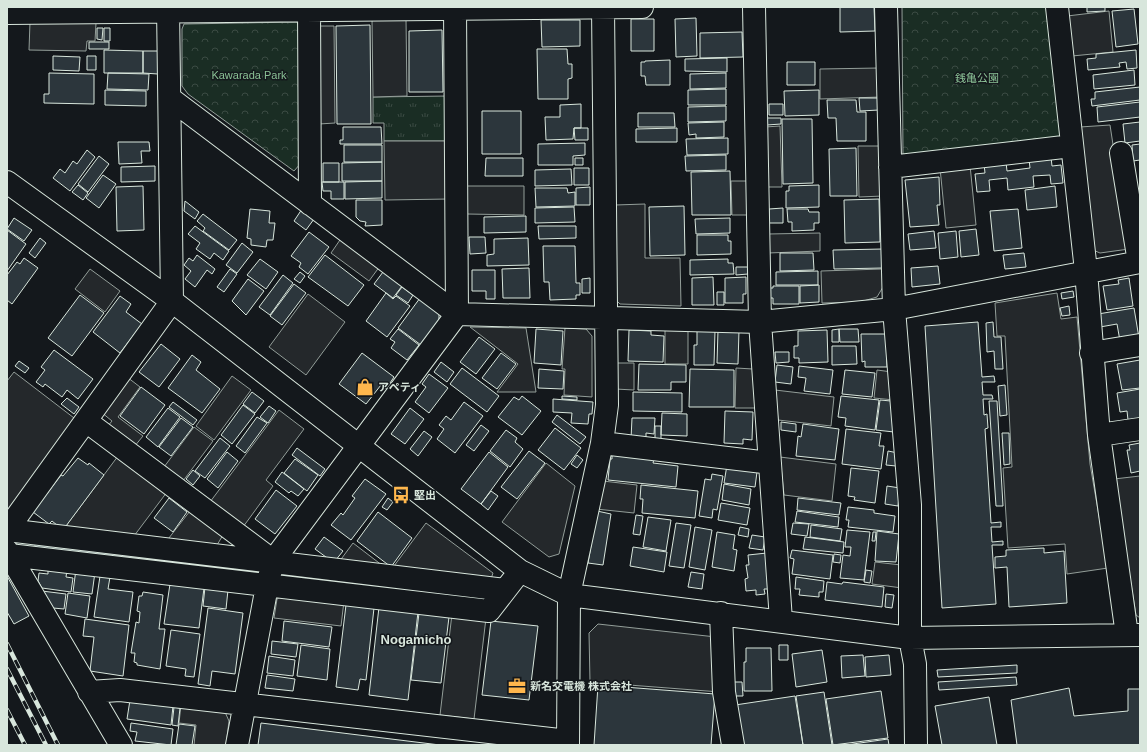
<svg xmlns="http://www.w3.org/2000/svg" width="1147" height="752" viewBox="0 0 1147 752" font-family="Arial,'Noto Sans JP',sans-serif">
<defs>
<pattern id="grass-tufts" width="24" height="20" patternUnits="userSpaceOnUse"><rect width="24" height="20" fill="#1a2d24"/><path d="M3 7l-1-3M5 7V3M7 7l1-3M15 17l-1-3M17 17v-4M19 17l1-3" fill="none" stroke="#3b4b43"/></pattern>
<pattern id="park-crowns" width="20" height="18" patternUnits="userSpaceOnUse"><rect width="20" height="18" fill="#1a2d24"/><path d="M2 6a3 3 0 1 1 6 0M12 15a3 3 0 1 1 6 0" fill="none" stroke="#3b4b43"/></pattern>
<pattern id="water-waves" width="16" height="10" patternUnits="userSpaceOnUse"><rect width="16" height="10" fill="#2f3f4d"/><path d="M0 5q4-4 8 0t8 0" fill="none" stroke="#4c5b66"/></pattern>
</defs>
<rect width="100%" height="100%" fill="#14181c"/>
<path fill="url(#grass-tufts)" stroke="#939e99" d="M 448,96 L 448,141 L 384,141 L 384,123 L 373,123 L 373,97 Z"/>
<path fill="url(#park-crowns)" stroke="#939e99" d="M 902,7 L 1046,7 L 1061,141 L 903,158 Z
M 297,22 L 301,31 L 301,163 L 294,171 L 188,94 L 182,86 L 182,29 L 184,24 Z"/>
<path fill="#24282b" stroke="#939e99" d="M 1109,11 L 1113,52 L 1072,56 L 1067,16 Z
M 372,19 L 406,19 L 407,96 L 373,97 Z
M 30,22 L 96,23 L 95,41 L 87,41 L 86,51 L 29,50 Z
M 318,26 L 334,26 L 335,123 L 319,124 Z
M 879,68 L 880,97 L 820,99 L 820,69 Z
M 1110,125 L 1129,249 L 1100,253 L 1093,250 L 1080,127 Z
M 780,126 L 782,187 L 766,187 L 765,127 Z
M 384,141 L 448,141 L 449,199 L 385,200 Z
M 858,146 L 881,146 L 883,196 L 859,197 Z
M 970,165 L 976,225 L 946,228 L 940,168 Z
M 731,181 L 748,181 L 748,215 L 732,215 Z
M 467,186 L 524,186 L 524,215 L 467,214 Z
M 645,204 L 645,258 L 680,258 L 681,306 L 620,304 L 616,300 L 615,205 Z
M 820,233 L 820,251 L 768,253 L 768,234 Z
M 342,237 L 380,266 L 369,281 L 331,253 Z
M 90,269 L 120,291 L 105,312 L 75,289 Z
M 882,269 L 883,287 L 877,297 L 860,302 L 822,303 L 821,271 Z
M 1057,293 L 1061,319 L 1077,317 L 1090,464 L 1108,568 L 1067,574 L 1065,544 L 1008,548 L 1003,468 L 1012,467 L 1005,336 L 997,336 L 995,303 Z
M 308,294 L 345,322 L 306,375 L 269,347 Z
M 470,327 L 526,328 L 536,392 L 497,392 L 518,364 Z
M 565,328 L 586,329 L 592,336 L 592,397 L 564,395 L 565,369 L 562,369 Z
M 665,329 L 688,330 L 688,364 L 665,364 Z
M 615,363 L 634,363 L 634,390 L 615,389 Z
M 736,368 L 753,369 L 757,408 L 735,408 Z
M 877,370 L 892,372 L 894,400 L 874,398 Z
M 14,372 L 78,421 L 7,513 L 7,381 Z
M 232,376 L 251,390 L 214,440 L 196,426 Z
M 127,377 L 140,387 L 118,417 L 143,436 L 134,447 L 107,427 L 112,421 L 101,412 Z
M 775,390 L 834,397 L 831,426 L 778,420 Z
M 279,410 L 304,429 L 266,480 L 273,486 L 243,527 L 210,502 Z
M 194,427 L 213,441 L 183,481 L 164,467 Z
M 118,456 L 167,492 L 131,540 L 60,534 Z
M 780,457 L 836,464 L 832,501 L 784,495 Z
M 546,463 L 575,486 L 559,554 L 549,557 L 502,522 Z
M 1140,476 L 1140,618 L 1136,615 L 1114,479 Z
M 603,481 L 637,485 L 634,513 L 596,509 Z
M 190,511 L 223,535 L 214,550 L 165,543 Z
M 426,523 L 493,573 L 490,582 L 391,570 Z
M 353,543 L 387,569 L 339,562 Z
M 875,562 L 901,565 L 902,588 L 872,584 Z
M 285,594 L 344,601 L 341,626 L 274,618 L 277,599 Z
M 452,614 L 486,618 L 474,719 L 440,715 Z
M 598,624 L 716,637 L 720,692 L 590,682 L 589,633 Z
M 181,705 L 225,712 L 229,721 L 226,745 L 194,745 L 196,725 L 179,723 Z"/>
<path fill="url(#water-waves)" stroke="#939e99" d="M 36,540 L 481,595 L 481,599 L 34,550 Z"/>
<path fill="#2c363c" stroke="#d8e6dc" d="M 840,7 L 874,7 L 875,31 L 840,32 Z
M 1087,7 L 1105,7 L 1105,11 L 1087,12 Z
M 1134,9 L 1138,44 L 1116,47 L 1112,11 Z
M 696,18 L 697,56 L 676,57 L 675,19 Z
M 631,19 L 654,19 L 654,51 L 631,51 Z
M 541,20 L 580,20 L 580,46 L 542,47 Z
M 370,25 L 371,124 L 337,124 L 336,26 Z
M 97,28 L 103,28 L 102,40 L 97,39 Z
M 104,28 L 110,28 L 110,41 L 104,41 Z
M 442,30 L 443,92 L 409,92 L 409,31 Z
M 742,32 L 743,57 L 700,58 L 700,33 Z
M 89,42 L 109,42 L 109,49 L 89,49 Z
M 537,49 L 567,49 L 568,64 L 572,64 L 572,78 L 568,79 L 568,99 L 538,99 Z
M 104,50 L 143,51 L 143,73 L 104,73 Z
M 1136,50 L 1137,68 L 1127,69 L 1126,62 L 1119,63 L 1120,67 L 1088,70 L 1087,59 L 1096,58 L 1096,54 Z
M 143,51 L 158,51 L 158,74 L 143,73 Z
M 53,56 L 80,57 L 79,71 L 53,70 Z
M 87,56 L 96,56 L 96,70 L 87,70 Z
M 727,58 L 727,72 L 685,71 L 685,59 Z
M 670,60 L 670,85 L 646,85 L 645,76 L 641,76 L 641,62 L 645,62 L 645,61 Z
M 787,62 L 815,62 L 815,85 L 787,85 Z
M 1134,70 L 1135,85 L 1094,89 L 1093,75 Z
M 49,73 L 94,74 L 94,104 L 44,103 L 44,94 L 49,94 Z
M 108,73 L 149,74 L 148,90 L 107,89 Z
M 726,73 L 726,88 L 690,89 L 690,74 Z
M 1140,87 L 1140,100 L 1092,106 L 1091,99 L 1095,99 L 1095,92 Z
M 726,89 L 726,105 L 688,105 L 688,90 Z
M 105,90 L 146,91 L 146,106 L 105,105 Z
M 819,90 L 819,115 L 785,116 L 784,91 Z
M 859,98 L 879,98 L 879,110 L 860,111 Z
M 827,100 L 856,100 L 857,112 L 866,112 L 866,141 L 837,141 L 836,118 L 828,118 Z
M 1140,102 L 1140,117 L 1098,122 L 1097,107 Z
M 581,104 L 581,128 L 574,128 L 573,139 L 546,140 L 545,117 L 560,117 L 560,105 Z
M 769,104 L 783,104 L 783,115 L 769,115 Z
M 726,106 L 726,121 L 688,122 L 688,107 Z
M 482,111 L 521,111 L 521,154 L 482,154 Z
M 638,113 L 674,113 L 675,127 L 638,127 Z
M 767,118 L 781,118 L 781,124 L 767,125 Z
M 782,119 L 812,119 L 813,183 L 783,184 Z
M 724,122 L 724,137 L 696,138 L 696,134 L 689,135 L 688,123 Z
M 1140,122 L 1140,141 L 1125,143 L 1123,124 Z
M 343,127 L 381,127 L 382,144 L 340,144 L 340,140 L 343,140 Z
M 574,128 L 588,128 L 588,140 L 575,140 Z
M 677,128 L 677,142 L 636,142 L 636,129 Z
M 728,138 L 728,154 L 687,155 L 686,139 Z
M 118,142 L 149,142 L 150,151 L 141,151 L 142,163 L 119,164 Z
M 585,143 L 585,155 L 573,156 L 573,165 L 538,165 L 538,144 Z
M 1140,144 L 1140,160 L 1133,161 L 1132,145 Z
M 344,145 L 382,145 L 382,162 L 344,162 Z
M 856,148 L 857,196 L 830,196 L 829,149 Z
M 87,150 L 95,157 L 70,191 L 53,178 L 60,169 L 65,173 L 73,161 L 77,164 Z
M 726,155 L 726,170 L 686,171 L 685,156 Z
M 99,156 L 109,164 L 88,192 L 78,184 Z
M 1051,157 L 1052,166 L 1061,165 L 1063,183 L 1051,184 L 1050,175 L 1033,176 L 1034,187 L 1008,190 L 1007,178 L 989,180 L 990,191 L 977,192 L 975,174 L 985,173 L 984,164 L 1006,162 L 1007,171 L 1030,168 L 1029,159 Z
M 486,158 L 523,158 L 523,176 L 485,176 Z
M 575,158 L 583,158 L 583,165 L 575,165 Z
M 382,162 L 382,181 L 342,181 L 342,163 Z
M 323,163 L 339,163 L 339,182 L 323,182 Z
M 155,166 L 155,181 L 121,182 L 121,167 Z
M 574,168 L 589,168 L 589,185 L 574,185 Z
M 571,169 L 572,185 L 535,186 L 535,170 Z
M 730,171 L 731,215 L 692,215 L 691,172 Z
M 103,175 L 116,184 L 99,208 L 86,198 Z
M 939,177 L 940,205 L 937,205 L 939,225 L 910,227 L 905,180 Z
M 382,181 L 382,198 L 345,199 L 345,182 Z
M 322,182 L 344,182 L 344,199 L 331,199 L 331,191 L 323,191 Z
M 78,185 L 88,193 L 83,200 L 72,192 Z
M 819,185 L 819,207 L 786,208 L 786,191 L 789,191 L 789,186 Z
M 143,186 L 144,230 L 117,231 L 116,187 Z
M 1055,186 L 1057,207 L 1027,210 L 1025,190 Z
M 590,187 L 590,205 L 576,205 L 576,188 Z
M 535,188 L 567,188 L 568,193 L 575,192 L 575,206 L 536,207 Z
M 879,199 L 880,242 L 845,243 L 844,200 Z
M 356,200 L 382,200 L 382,225 L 365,226 L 366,222 L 360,221 L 356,217 Z
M 185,201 L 199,212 L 195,219 L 184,211 Z
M 684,206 L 685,255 L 650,256 L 649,207 Z
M 574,207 L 575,222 L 535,223 L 535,208 Z
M 783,208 L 783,223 L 769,223 L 769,209 Z
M 250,209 L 270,211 L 269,223 L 275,223 L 273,240 L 267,240 L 266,247 L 251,245 L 251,239 L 247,238 Z
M 302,209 L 314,219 L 306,230 L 294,221 Z
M 787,209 L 808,209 L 809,212 L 819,212 L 819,223 L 814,223 L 814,230 L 792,231 L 792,222 L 788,222 Z
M 1018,209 L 1022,248 L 994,251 L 990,211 Z
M 203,214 L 237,240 L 229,250 L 203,231 L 205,228 L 197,221 Z
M 526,216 L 526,232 L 484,233 L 484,217 Z
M 14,218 L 32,230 L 24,241 L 7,229 Z
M 730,218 L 730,233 L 696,234 L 695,219 Z
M 195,226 L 229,251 L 223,260 L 214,253 L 210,259 L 196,249 L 200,243 L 188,234 Z
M 538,226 L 576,226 L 576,238 L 539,239 Z
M 976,229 L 979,255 L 961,257 L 959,231 Z
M 7,230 L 26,244 L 7,271 Z
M 934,231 L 936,248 L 910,250 L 908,234 Z
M 956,231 L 958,257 L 940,259 L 938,233 Z
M 309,232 L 329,247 L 308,274 L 299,267 L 301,263 L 291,256 Z
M 697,235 L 728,235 L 728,241 L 731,241 L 731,254 L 697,255 Z
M 469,237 L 485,237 L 486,253 L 470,254 Z
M 40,238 L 46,243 L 35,258 L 29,253 Z
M 528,238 L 529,265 L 487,266 L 487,255 L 494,254 L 494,239 Z
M 242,243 L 253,252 L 237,273 L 226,265 Z
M 543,246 L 575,246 L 576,283 L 580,283 L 580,295 L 576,295 L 576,299 L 550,300 L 549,282 L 544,282 Z
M 883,249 L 883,268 L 834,269 L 833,250 Z
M 780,253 L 813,253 L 814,270 L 780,271 Z
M 1024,253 L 1026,267 L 1005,269 L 1003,255 Z
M 197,255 L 215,269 L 212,274 L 207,270 L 195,287 L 185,279 L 191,271 L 184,265 L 189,258 L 193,261 Z
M 325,255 L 364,285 L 348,306 L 308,277 Z
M 24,258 L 38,268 L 12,304 L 7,300 L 7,275 L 17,262 L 20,264 Z
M 260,259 L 278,272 L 266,289 L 247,275 Z
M 728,259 L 728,263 L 733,263 L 734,274 L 690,275 L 690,260 Z
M 938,266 L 940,284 L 912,287 L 911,268 Z
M 736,267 L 748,267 L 748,274 L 736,275 Z
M 529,268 L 530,298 L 503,298 L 502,269 Z
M 230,269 L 237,274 L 224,292 L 217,287 Z
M 472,270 L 495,270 L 495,299 L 486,299 L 486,291 L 472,291 Z
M 818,271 L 818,285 L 776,285 L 776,272 Z
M 300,272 L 305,276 L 300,283 L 294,279 Z
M 383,272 L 402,286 L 393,298 L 374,284 Z
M 283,275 L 293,283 L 270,315 L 259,307 Z
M 713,277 L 714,305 L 692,305 L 692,278 Z
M 746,277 L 746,294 L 743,294 L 743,303 L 725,303 L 725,278 Z
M 590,278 L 590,293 L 582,293 L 582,279 Z
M 1129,278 L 1133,306 L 1107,310 L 1103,286 L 1119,284 L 1118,280 Z
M 248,279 L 264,291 L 246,315 L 232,301 Z
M 294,284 L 306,293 L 282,325 L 270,316 Z
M 819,285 L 819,302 L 800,303 L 800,286 Z
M 773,286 L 799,286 L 799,304 L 773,304 L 773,298 L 770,298 L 770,288 L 773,288 Z
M 402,287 L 413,295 L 408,303 L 396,295 Z
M 1073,291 L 1074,297 L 1062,299 L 1061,293 Z
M 717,292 L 724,292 L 724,305 L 717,305 Z
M 386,293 L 393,299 L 396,296 L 410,306 L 387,337 L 366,321 Z
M 80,295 L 104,313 L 72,356 L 48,338 Z
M 120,296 L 131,304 L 126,312 L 142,324 L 120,353 L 93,332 Z
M 420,298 L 439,312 L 439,320 L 421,345 L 398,328 Z
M 1069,306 L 1070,315 L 1062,316 L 1060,308 Z
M 1134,308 L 1139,338 L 1120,341 L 1117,324 L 1100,327 L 1098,314 Z
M 978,322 L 982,377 L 994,376 L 995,382 L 982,382 L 983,395 L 992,395 L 993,399 L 983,399 L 984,415 L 987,414 L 988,428 L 985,429 L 991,523 L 1001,522 L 1001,527 L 991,527 L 992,542 L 1003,541 L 1003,545 L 992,545 L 996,604 L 942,608 L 925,326 Z
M 993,322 L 994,337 L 1001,337 L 1003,369 L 995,369 L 994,351 L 987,352 L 986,323 Z
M 398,329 L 419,345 L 407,360 L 391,348 L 395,342 L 390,339 Z
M 536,329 L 563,331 L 561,365 L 534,363 Z
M 839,329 L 839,342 L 832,342 L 832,330 Z
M 839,329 L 858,329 L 859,342 L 840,342 Z
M 629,330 L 651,331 L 651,335 L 664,336 L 663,362 L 628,361 Z
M 697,330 L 715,331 L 714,365 L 694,365 L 694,345 L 697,345 Z
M 718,330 L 739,330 L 738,364 L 717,363 Z
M 827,330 L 828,362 L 799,363 L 799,358 L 794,358 L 794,346 L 798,346 L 798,331 Z
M 861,334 L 886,334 L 887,367 L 865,367 L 865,361 L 862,362 Z
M 479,337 L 495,349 L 476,374 L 460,362 Z
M 161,344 L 180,359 L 159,387 L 139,372 Z
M 832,346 L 856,346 L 857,364 L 832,365 Z
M 54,350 L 93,379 L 78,399 L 67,390 L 62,397 L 45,384 L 43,387 L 36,382 L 45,370 L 41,367 Z
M 775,352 L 789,352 L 789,362 L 776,363 Z
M 362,353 L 394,377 L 386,389 L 381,385 L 366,404 L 339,384 Z
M 501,353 L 516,364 L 497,389 L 482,378 Z
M 192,355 L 201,362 L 196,370 L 220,389 L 202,413 L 168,388 Z
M 1140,360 L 1140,388 L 1122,390 L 1117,364 Z
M 19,361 L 29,368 L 25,373 L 15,366 Z
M 441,362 L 454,372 L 447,382 L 434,372 Z
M 639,364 L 686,365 L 686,382 L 671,382 L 671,390 L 638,390 Z
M 777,365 L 793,367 L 791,384 L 775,382 Z
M 799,366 L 833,370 L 830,394 L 804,391 L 806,378 L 798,377 Z
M 462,368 L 499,396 L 487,412 L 450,384 Z
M 539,369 L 564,371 L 563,389 L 538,388 Z
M 690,369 L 734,370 L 734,407 L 689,407 Z
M 845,370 L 875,373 L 872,397 L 842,394 Z
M 429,374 L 448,388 L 429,413 L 415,402 L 426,387 L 422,384 Z
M 1005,385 L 1007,415 L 1000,416 L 998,386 Z
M 141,387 L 165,405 L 144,434 L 120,416 Z
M 1140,389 L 1140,418 L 1128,420 L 1127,411 L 1120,412 L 1117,393 Z
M 252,392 L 264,401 L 255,413 L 243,404 Z
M 633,392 L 682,393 L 682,412 L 633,411 Z
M 522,396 L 541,411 L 522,435 L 498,417 L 514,397 L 519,400 Z
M 562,396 L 577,397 L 577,400 L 562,399 Z
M 841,396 L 879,400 L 875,430 L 845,426 L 846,418 L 838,417 Z
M 67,398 L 79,407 L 74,414 L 61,404 Z
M 553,399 L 593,402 L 592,414 L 589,414 L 588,424 L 571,423 L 572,413 L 553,412 Z
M 880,400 L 891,401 L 894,432 L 876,430 Z
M 989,401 L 997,401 L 1003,506 L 996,506 Z
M 173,402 L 197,420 L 193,425 L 169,407 Z
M 464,402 L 483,416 L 455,453 L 437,439 L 444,429 L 439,425 L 446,416 L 451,420 Z
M 243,405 L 255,414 L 232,444 L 221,435 Z
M 269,406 L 276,411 L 268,423 L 260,417 Z
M 168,408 L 180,417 L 158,447 L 146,437 Z
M 410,408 L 424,419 L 405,444 L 391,434 Z
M 725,411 L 753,412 L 752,440 L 743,439 L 743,444 L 724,443 Z
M 662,413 L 687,414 L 687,436 L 661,435 Z
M 557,415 L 586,437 L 580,444 L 552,422 Z
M 257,417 L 267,423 L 245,453 L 236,446 Z
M 181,418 L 193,427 L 171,456 L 159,447 Z
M 632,418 L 655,418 L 654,434 L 646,433 L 646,439 L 631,439 Z
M 781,422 L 796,424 L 796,432 L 781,430 Z
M 803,424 L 839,429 L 835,460 L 796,456 L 798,436 L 801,437 Z
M 481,425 L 489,431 L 474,451 L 466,445 Z
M 655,426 L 661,426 L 661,441 L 655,441 Z
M 555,428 L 581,448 L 564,470 L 538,450 Z
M 846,429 L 881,433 L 879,446 L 884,446 L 881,469 L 842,464 Z
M 506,430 L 517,438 L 515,442 L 523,449 L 510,467 L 490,451 Z
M 424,431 L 432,437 L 418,456 L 410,449 Z
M 1002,433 L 1009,433 L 1010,464 L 1004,465 Z
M 220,438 L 230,446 L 205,478 L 195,471 Z
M 1140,443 L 1140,471 L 1131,473 L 1127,450 L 1130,450 L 1129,445 Z
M 297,448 L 325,469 L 320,476 L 292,455 Z
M 529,451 L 545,463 L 517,499 L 501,487 Z
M 888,451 L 898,453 L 896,466 L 886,465 Z
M 227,452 L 238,461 L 218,488 L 207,479 Z
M 489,452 L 508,467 L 481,504 L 461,489 Z
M 577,455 L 583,460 L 577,468 L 571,464 Z
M 612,455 L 654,459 L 653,463 L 678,466 L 676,487 L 608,480 L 610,459 L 612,459 Z
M 78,458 L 88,465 L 89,463 L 104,475 L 63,530 L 52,521 L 49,524 L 33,512 L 61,475 L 63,476 Z
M 295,459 L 318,475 L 307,491 L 284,473 Z
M 727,465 L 757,472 L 755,487 L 724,483 Z
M 851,468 L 879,471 L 875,503 L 854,500 L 855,497 L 848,496 Z
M 193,470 L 200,476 L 193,485 L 186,479 Z
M 282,472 L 304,489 L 298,496 L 291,491 L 289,493 L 275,482 Z
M 712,474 L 723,476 L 717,510 L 713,509 L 712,518 L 699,516 L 705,479 L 711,480 Z
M 365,479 L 386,494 L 351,540 L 331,525 L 341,513 L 343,515 L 355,498 L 352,496 Z
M 724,484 L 751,489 L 749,505 L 722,500 Z
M 641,485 L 698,491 L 695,518 L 642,513 L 643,499 L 640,499 Z
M 887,486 L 900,488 L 898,506 L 885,504 Z
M 276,490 L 297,506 L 275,534 L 255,519 Z
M 491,491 L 498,496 L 488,510 L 481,504 Z
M 169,498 L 187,512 L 173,532 L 154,518 Z
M 388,498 L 393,502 L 387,510 L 382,507 Z
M 798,498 L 841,503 L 839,515 L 797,510 Z
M 721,503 L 750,508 L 747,525 L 718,520 Z
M 848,507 L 874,510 L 874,513 L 895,516 L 893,532 L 848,527 L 849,520 L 846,520 Z
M 597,511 L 611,514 L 603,565 L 588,563 Z
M 797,511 L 839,517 L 838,527 L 795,522 Z
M 378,512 L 412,538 L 391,567 L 357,541 Z
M 636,515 L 643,516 L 640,535 L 633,534 Z
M 648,517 L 671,520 L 666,551 L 643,547 Z
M 676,523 L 691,525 L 684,568 L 669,566 Z
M 793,523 L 809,524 L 807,536 L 791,534 Z
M 811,525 L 842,529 L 840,541 L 810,537 Z
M 695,527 L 712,530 L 705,570 L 689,567 Z
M 740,527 L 749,529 L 748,537 L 738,535 Z
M 847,530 L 870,532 L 864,580 L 840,578 L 843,555 L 850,556 L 851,547 L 845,547 Z
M 877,531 L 899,534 L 896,562 L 875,561 Z
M 717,532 L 735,535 L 733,549 L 737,550 L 734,571 L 712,567 Z
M 873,532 L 876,532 L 875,541 L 872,541 Z
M 752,535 L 765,537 L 763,550 L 749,548 Z
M 324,537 L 343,551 L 335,561 L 330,560 L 315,549 Z
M 805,537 L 844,542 L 843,553 L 803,549 Z
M 633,547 L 667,552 L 664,572 L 630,566 Z
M 1044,548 L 1044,553 L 1064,551 L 1067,603 L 1009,607 L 1007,567 L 995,568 L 995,557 L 1006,556 L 1006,550 Z
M 792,550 L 833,555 L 830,579 L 792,574 L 794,559 L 790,558 Z
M 767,553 L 771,589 L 764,589 L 765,594 L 756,595 L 756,590 L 746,591 L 745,579 L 748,578 L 746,565 L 749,565 L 748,555 Z
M 834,554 L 841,555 L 840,563 L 833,562 Z
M 48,568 L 67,570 L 66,577 L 73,578 L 71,592 L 42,588 L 38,581 L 39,573 L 48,574 Z
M 76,569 L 95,572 L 92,594 L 73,592 Z
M 866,570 L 872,571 L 870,583 L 864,582 Z
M 691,572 L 704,574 L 702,589 L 688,587 Z
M 7,576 L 29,616 L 14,624 L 7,612 Z
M 100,576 L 110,577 L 108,589 L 133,592 L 129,622 L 94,617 Z
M 796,577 L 824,581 L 823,592 L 819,592 L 819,597 L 799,595 L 800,589 L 795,589 Z
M 827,582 L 842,584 L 843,582 L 884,587 L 882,607 L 825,600 Z
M 170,584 L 204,588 L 199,628 L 164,624 Z
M 205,587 L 228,590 L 226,609 L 203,606 Z
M 42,591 L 66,594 L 64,609 L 53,608 Z
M 143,592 L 163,595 L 159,629 L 165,629 L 160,669 L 137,665 L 137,663 L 134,662 L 135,653 L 131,653 L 136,622 L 139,623 L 140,612 L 137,611 L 139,596 L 142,596 Z
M 68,593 L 90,596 L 87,618 L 65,614 Z
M 886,594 L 894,595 L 892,608 L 885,607 Z
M 346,605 L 374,608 L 366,680 L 360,679 L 358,690 L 336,687 Z
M 379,607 L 418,612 L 408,700 L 369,695 Z
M 208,608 L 243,613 L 235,674 L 212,671 L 210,686 L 198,684 Z
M 419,613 L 449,617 L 441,683 L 411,680 Z
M 85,619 L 129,625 L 123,676 L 90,671 L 94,637 L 83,636 Z
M 284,621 L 332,627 L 329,647 L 282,641 Z
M 491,621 L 538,626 L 529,700 L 482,695 Z
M 171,630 L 200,634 L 194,677 L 185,676 L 186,669 L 166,666 Z
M 272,641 L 298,644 L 296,657 L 271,654 Z
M 301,645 L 330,649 L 327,680 L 297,676 Z
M 779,645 L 788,645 L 788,660 L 779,660 Z
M 746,648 L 771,648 L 772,691 L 744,691 L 744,662 L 746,662 Z
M 822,650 L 827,682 L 796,687 L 792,654 Z
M 863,655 L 865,676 L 842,678 L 841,656 Z
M 889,655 L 891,675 L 866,677 L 865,657 Z
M 269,656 L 295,660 L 293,676 L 267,673 Z
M 1017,665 L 1017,673 L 938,677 L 937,670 Z
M 267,675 L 295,679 L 293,691 L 265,688 Z
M 1016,677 L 1017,685 L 939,690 L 938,682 Z
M 731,682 L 742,682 L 743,696 L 731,696 Z
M 598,685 L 715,694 L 711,745 L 594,745 Z
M 1069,688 L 1074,716 L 1128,711 L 1128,689 L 1140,689 L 1140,745 L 1017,745 L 1011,700 Z
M 881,691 L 888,738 L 833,745 L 826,699 Z
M 824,692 L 832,745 L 803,745 L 796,696 Z
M 795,696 L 803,745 L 741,745 L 735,705 Z
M 989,697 L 997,745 L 942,745 L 935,706 Z
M 130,700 L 173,706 L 171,725 L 127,719 Z
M 174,707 L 180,708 L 178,726 L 172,725 Z
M 131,723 L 173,729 L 171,745 L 135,741 L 137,732 L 130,731 Z
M 261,723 L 440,745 L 258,745 Z
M 179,724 L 195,726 L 192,745 L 176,745 Z
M 888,739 L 889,745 L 846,745 Z"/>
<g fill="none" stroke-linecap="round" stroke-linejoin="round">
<g stroke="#d8e6dc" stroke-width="24">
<path id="minor" d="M 309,7 L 310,204
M 754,7 L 760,322 L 781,620
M 886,7 L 894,309 L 910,505 L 910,638 L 915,664 L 916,745
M 1057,7 L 1086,271 L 1099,435 L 1127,635
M 7,13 L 642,7
M 171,99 L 457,314 L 760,322 L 894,309 L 1140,262
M 1121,153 L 1139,262
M 890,167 L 1072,146
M 7,182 L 172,301 L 520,571 L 569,595 L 910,638 L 1140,635
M 1091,353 L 1140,345
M 86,421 L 272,560
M 1099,435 L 1140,429
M 602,443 L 770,463
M 7,530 L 172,301 L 168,7
M 7,530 L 505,590
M 7,551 L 121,745
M 9,555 L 489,611 L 520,571
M 721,613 L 724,692 L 733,745
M 89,692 L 120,690 L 568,741
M 237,745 L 267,586 L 273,561 L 457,314 L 455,7
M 568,745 L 569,595 L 602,443 L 607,405 L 603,7"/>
</g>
<use href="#minor" stroke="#14181c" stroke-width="22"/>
<g stroke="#d8e6dc" stroke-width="4.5">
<path id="rail" d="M 7,644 L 58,745
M 7,669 L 46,745
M 7,710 L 25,745"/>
</g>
<use href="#rail" stroke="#14181c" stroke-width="3" stroke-dasharray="9" stroke-linecap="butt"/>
</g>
<defs>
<g id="shop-bare" transform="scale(1.38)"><path d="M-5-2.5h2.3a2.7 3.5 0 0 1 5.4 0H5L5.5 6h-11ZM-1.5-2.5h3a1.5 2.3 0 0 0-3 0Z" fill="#ffb74d" stroke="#14181c" stroke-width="2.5" paint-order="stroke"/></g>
<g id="bus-bare" transform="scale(1.38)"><path d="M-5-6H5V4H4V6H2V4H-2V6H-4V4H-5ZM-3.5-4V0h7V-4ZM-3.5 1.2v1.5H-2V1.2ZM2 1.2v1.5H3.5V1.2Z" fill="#ffb74d" stroke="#14181c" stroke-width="2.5" paint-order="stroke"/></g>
<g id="office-bare" transform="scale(1.38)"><path d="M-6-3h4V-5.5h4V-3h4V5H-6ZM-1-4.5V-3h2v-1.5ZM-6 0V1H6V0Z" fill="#ffb74d" stroke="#14181c" stroke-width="2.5" paint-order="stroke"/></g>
</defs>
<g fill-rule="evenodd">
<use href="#shop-bare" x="365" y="387"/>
<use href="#bus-bare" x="401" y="495"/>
<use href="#office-bare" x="517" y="686"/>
</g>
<g text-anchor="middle" stroke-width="3" stroke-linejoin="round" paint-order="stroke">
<g font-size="11" fill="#8ac095" stroke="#14181c">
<text x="249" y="79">Kawarada Park</text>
<text x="977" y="82">銭亀公園</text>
</g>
<g font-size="11" font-weight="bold" fill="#d8e6dc" stroke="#14181c" text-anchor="start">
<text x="378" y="391">アペティ</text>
<text x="414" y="499">堅出</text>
<text x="530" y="690">新名交電機 株式会社</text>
</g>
<g font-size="13" font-weight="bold" fill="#d8e6dc" stroke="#14181c">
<text x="416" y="644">Nogamicho</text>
</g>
</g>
<rect width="1147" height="752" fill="none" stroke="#d8e6dc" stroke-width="16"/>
</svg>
